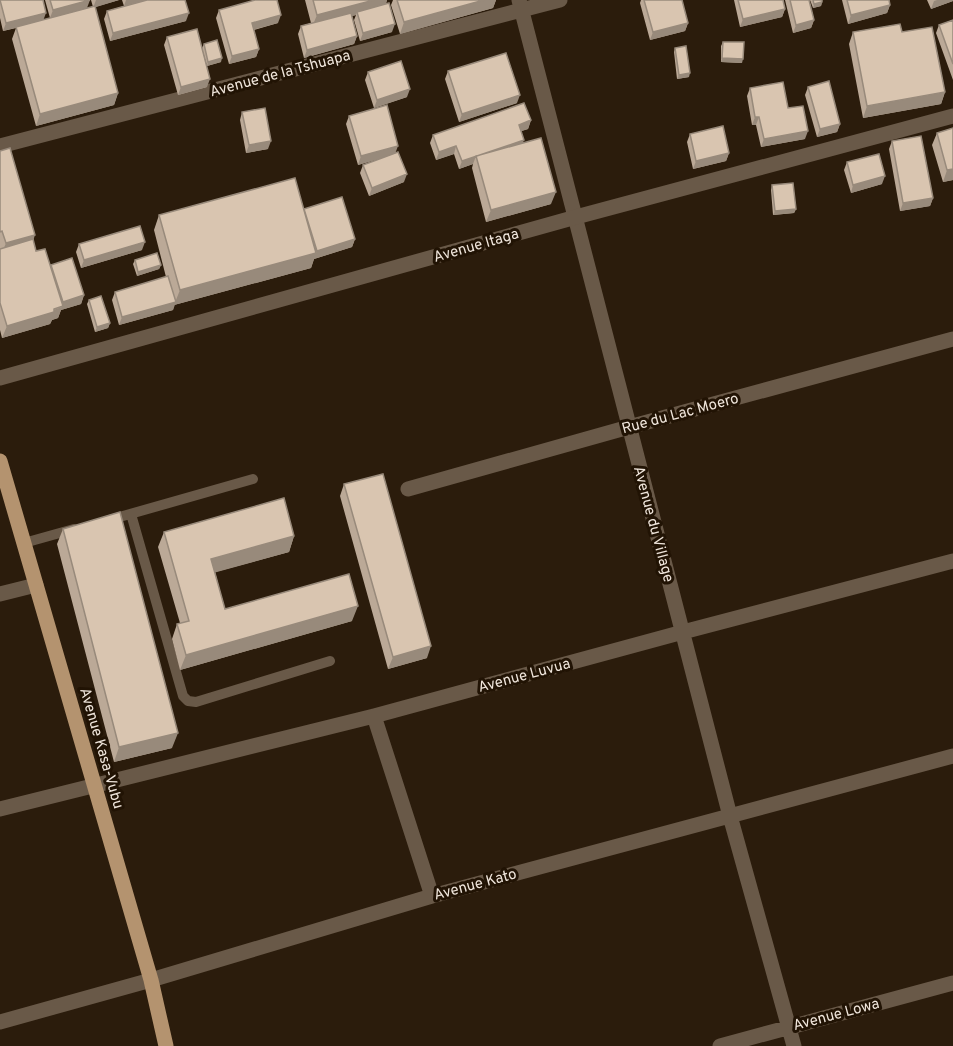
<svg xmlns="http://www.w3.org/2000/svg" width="953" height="1046" viewBox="0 0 953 1046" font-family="Overpass,sans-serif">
<rect width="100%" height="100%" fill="#2b1c0c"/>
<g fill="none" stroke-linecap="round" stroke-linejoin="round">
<path stroke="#695948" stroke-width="10" d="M 131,514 L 183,696 L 188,701 L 196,702 L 330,661
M 109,520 L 253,479
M 24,543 L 74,529"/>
<path stroke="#695948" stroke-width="15" d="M 519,0 L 730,816 L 794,1046
M 0,146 L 560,0
M 408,489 L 629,427 L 953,339
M 0,594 L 36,585
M 374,716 L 432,896
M 0,809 L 374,716 L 683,632 L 953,561
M 0,1022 L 151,980 L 432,896 L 953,756
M 720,1046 L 953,983"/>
<path stroke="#695948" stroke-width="15" d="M 0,378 L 576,217 L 953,116"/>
<path stroke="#b4936f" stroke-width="15" d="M 0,461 L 151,980 L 166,1046"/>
</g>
<path fill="#bba997" d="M 0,0 L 44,20 L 93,7 L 91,0 L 119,0 L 95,7 L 118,93 L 114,105 L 36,126 L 12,39 L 16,28 L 3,31 L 0,18 Z
M 45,0 L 90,0 L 50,18 Z
M 122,0 L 185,0 L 186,21 L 110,41 L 104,19 L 107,11 L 124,6 Z
M 305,0 L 387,0 L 386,4 L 392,32 L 360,41 L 354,20 L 356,15 L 352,16 L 357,36 L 354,44 L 304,58 L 298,34 L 301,26 L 311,23 Z
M 393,0 L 496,0 L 493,8 L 400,34 L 391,5 Z
M 641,0 L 644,0 L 688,23 L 685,31 L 650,40 L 640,3 Z
M 734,0 L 783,0 L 785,9 L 782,17 L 740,27 Z
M 785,0 L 809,0 L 814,20 L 811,28 L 793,33 Z
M 810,0 L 822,0 L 822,2 L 821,6 L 813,8 Z
M 842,0 L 889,0 L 890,5 L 887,13 L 848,24 Z
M 927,0 L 953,0 L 953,1 L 931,9 Z
M 219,10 L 278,23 L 254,30 L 259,49 L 256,57 L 229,64 L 216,18 Z
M 953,20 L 953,80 L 936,33 L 939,25 Z
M 853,32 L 902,32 L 945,92 L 941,104 L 863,118 L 849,44 Z
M 167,37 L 207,87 L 178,95 L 164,45 Z
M 723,42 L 742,63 L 721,62 L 721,46 Z
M 204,44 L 221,62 L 207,66 L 202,48 Z
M 675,48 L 689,77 L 677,79 L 674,52 Z
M 448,71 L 517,103 L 459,122 L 445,79 Z
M 368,72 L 407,97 L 374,108 L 365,80 Z
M 808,87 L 840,124 L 837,132 L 817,137 L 805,95 Z
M 750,88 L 788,108 L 805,139 L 761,147 L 756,125 L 752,125 L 747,96 Z
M 242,112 L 268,149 L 246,153 L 240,120 Z
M 349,116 L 396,153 L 404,182 L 369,196 L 360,173 L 363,165 L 385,157 L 358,165 L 346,124 Z
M 531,120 L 528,129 L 521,131 L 523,143 L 551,204 L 486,222 L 472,168 L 473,164 L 459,169 L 454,154 L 436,160 L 430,143 L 433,135 Z
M 937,133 L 953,180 L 943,182 L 932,145 Z
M 690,134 L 729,153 L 726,161 L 693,169 L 687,142 Z
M 892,141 L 933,198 L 930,206 L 900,211 L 889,149 Z
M 0,151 L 36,251 L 50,267 L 51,265 L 84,295 L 81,304 L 61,310 L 58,318 L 52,320 L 50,324 L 2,338 L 0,330 Z
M 847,162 L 882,184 L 851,193 L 844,170 Z
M 772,185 L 796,209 L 794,213 L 773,215 L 771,190 Z
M 304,209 L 355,239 L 352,247 L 314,259 L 311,268 L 174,305 L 173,310 L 119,325 L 112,300 L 115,292 L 166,277 L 154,230 L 159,215 Z
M 79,244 L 142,250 L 81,268 L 76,252 Z
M 135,260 L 161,265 L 159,269 L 137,276 L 133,264 Z
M 89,300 L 110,323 L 108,328 L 95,332 L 87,304 Z
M 344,484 L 427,658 L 388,669 L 340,496 Z
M 63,529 L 172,748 L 114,762 L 57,544 Z
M 164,532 L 294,536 L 289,552 L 215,572 L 225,609 L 352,621 L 180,670 L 172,639 L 177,624 L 180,623 L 158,547 Z"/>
<path fill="#988a7b" d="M 90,0 L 87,8 L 50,18 L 53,10 Z
M 96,0 L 119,0 L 93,8 Z
M 126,0 L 147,0 L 124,6 Z
M 374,0 L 387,0 L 384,8 L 357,12 L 356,15 L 312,27 L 317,15 Z
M 484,0 L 496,0 L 493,8 L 400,34 L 404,22 Z
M 937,0 L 953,0 L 953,1 L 931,9 L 934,1 Z
M 822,2 L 821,6 L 813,8 L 814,4 Z
M 890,5 L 887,13 L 848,24 L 851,15 Z
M 785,9 L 782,17 L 740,27 L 743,19 Z
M 46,13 L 43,21 L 3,31 L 6,23 Z
M 189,13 L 186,21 L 110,41 L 113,33 Z
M 281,15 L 278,23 L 249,31 L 252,23 Z
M 814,20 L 811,28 L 793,33 L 796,25 Z
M 688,23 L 685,31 L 650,40 L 653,32 Z
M 395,24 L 392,32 L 360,41 L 363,33 Z
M 357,36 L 354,44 L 304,58 L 307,50 Z
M 259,49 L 256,57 L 229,64 L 232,56 Z
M 222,58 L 221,62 L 207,66 L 208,62 Z
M 722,58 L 743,59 L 742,63 L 721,62 Z
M 690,73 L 689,77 L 677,79 L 679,75 Z
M 210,79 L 207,87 L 178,95 L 181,87 Z
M 410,89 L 407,97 L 374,108 L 377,100 Z
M 945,92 L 941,104 L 863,118 L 867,106 Z
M 118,93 L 114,105 L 36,126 L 40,114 Z
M 520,95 L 517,103 L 459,122 L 462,114 Z
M 755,117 L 759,117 L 756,125 L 752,125 Z
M 531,120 L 528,129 L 516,133 L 519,125 Z
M 840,124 L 837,132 L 817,137 L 820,129 Z
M 808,131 L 805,139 L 761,147 L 764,139 Z
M 524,140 L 521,148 L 476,156 Z
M 271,141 L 268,149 L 246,153 L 249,145 Z
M 398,146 L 395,154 L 358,165 L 361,156 Z
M 456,146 L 454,154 L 436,160 L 439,152 Z
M 729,153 L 726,161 L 693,169 L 696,161 Z
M 476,156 L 473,164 L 459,169 L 462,161 Z
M 953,169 L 953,180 L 943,182 L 947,170 Z
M 407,174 L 404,182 L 369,196 L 372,188 Z
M 885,176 L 882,184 L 851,193 L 853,185 Z
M 556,192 L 551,204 L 486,222 L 491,210 Z
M 933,198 L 930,206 L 900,211 L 903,203 Z
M 796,209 L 794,213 L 773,215 L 775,211 Z
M 35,235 L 31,247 L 1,255 L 6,243 Z
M 355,239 L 352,247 L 314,259 L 311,268 L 174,305 L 180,290 L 316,253 L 317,251 Z
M 145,242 L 142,250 L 81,268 L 84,260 Z
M 161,265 L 159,269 L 137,276 L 138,272 Z
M 84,295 L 81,304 L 61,310 L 58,318 L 52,320 L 50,324 L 2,338 L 7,326 L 62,307 L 63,302 Z
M 176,302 L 173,310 L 119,325 L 122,317 Z
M 110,323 L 108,328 L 95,332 L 97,327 Z
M 294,536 L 289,552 L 206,575 L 211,559 Z
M 358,606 L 352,621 L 180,670 L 186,655 Z
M 431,646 L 427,658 L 388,669 L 393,657 Z
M 178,733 L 172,748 L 114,762 L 119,747 Z"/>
<path fill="#d9c5b0" stroke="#988a7b" stroke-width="1.5" d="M 0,0 L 43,0 L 46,13 L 6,23 Z
M 50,0 L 90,0 L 53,10 Z
M 147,0 L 185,0 L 189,13 L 113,33 L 107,11 Z
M 255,0 L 277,0 L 281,15 L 252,23 L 259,49 L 232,56 L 219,10 Z
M 313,0 L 374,0 L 317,15 Z
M 397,0 L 484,0 L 404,22 Z
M 644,0 L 682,0 L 688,23 L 653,32 Z
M 738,0 L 783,0 L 785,9 L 743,19 Z
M 790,0 L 809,0 L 814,20 L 796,25 Z
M 813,0 L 822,0 L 822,2 L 814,4 Z
M 847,0 L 889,0 L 890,5 L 851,15 Z
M 389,3 L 395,24 L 363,33 L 357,12 Z
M 95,6 L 118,93 L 40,114 L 16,27 Z
M 351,13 L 357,36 L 307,50 L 301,26 Z
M 953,20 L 953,64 L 939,25 Z
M 900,24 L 902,32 L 932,27 L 945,92 L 867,106 L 853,32 Z
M 197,29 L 210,79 L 181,87 L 167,37 Z
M 217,40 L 222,58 L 208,62 L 204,44 Z
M 723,42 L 744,42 L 743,59 L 722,58 Z
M 686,46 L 690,73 L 679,75 L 675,48 Z
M 506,53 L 520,95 L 462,114 L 448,71 Z
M 401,61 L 410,89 L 377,100 L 368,72 Z
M 829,81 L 840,124 L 820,129 L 808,87 Z
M 783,82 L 788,108 L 803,106 L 808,131 L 764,139 L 759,117 L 755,117 L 750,88 Z
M 524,103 L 531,120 L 519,125 L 524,140 L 462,161 L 456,146 L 439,152 L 433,135 Z
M 387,105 L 398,146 L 361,156 L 349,116 Z
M 265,108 L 271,141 L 249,145 L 242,112 Z
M 723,126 L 729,153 L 696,161 L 690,134 Z
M 953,128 L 953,169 L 947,170 L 937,133 Z
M 921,136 L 933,198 L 903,203 L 892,141 Z
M 541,138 L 556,192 L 491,210 L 476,156 Z
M 10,148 L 35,235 L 6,243 L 2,231 L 0,232 L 0,151 Z
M 398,152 L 407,174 L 372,188 L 363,165 Z
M 879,154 L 885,176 L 853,185 L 847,162 Z
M 295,178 L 316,253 L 180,290 L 159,215 Z
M 793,183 L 796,209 L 775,211 L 772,185 Z
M 342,197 L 355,239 L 317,251 L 304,209 Z
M 140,226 L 145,242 L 84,260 L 79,244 Z
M 33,239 L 36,251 L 45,249 L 63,306 L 54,309 L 54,312 L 7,326 L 0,303 L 0,249 Z
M 157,253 L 161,265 L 138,272 L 135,260 Z
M 72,258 L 84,295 L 63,302 L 51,265 Z
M 168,276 L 176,302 L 122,317 L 115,292 Z
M 101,296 L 110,323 L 97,327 L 89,300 Z
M 383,474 L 431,646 L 393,657 L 344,484 Z
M 284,498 L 294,536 L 211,559 L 225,609 L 349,574 L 358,606 L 186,655 L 177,624 L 189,621 L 164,532 Z
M 120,512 L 178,733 L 119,747 L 63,529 Z"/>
<g text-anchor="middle" stroke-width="6" stroke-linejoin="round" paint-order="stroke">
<g font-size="15" fill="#f0e6dc" stroke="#211304">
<text transform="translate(280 73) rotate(-15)" y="5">Avenue de la Tshuapa</text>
<text transform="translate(476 245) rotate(-16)" y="5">Avenue Itaga</text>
<text transform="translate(680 413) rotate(-15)" y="5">Rue du Lac Moero</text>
<text transform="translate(654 524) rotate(75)" y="5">Avenue du Village</text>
<text transform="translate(524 675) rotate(-15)" y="5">Avenue Luvua</text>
<text transform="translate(102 748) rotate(74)" y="5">Avenue Kasa-Vubu</text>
<text transform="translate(475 884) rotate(-15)" y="5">Avenue Kato</text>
<text transform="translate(836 1014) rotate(-15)" y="5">Avenue Lowa</text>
</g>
</g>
</svg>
